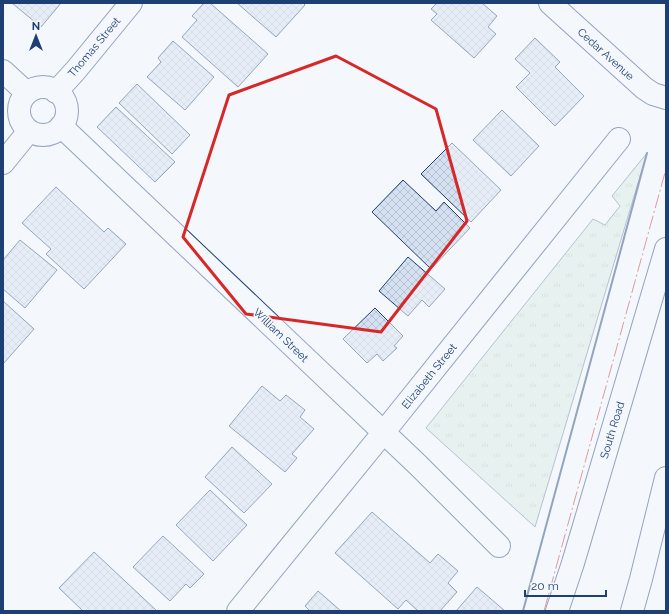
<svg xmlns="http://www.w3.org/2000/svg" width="669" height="614" viewBox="0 0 669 614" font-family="Raleway,sans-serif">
<defs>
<pattern id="grass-tufts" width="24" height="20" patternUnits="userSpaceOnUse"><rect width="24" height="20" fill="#d7e8df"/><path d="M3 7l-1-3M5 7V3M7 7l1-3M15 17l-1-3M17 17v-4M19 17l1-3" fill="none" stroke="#b8c8c3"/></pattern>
<pattern id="building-cross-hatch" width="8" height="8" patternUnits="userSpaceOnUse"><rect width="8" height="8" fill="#d5e0f0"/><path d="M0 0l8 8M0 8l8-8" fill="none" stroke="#b6c1d1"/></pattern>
</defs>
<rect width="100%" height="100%" fill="#f4f7fb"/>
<path fill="url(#grass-tufts)" stroke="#687fa3" d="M 647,153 L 535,527 L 426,428 L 593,219 L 605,225 L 620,206 L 612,196 Z"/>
<path fill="url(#building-cross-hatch)" stroke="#1d3f73" d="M 12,3 L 61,3 L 41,27 Z
M 204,3 L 210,3 L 268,54 L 238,87 L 182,37 L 197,20 L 192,16 Z
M 237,3 L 303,3 L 305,5 L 276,37 Z
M 437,3 L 482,3 L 497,16 L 488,27 L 496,34 L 474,58 L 431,20 L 437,14 L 431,9 Z
M 535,38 L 560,62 L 555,67 L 584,96 L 555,126 L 516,87 L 530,73 L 515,59 Z
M 173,41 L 214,77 L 185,110 L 147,77 L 161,62 L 158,58 Z
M 137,84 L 190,135 L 172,154 L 119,103 Z
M 116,107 L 175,162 L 155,182 L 97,127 Z
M 502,110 L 539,146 L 511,176 L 473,140 Z
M 452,143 L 501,190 L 471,222 L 421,174 Z
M 403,180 L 436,211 L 444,202 L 470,228 L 431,269 L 372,212 Z
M 56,187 L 104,232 L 108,228 L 126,244 L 84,289 L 46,254 L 51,249 L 22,223 Z
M 20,240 L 57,270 L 25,308 L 3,289 L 3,260 Z
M 408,257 L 445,289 L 429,307 L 422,300 L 408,316 L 379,291 Z
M 3,301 L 34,329 L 3,364 Z
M 375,308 L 403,336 L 394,346 L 397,348 L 383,361 L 377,354 L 367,363 L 343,339 Z
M 262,386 L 280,401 L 286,395 L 305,410 L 300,417 L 314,429 L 292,454 L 297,458 L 285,472 L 229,426 Z
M 232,447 L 272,484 L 244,513 L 205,477 Z
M 210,490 L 247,525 L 213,561 L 176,525 Z
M 372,512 L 430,563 L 438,554 L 458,571 L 448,583 L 457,592 L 440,611 L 418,611 L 406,600 L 398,609 L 335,553 Z
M 163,536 L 204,574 L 190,588 L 186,584 L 170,601 L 133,567 Z
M 94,552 L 157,611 L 83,611 L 59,588 Z
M 477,587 L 505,611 L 456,611 Z
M 318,591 L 341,611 L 310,611 L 305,606 Z"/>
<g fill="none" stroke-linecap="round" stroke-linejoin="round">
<g stroke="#1d3f73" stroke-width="24">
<path id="street" d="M 550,3 L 644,88 L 653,94 L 666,98
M 3,71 L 27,93
M19 111a24 24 0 1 1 48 0a24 24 0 1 1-48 0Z
M 56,92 L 76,70 L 131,3
M 61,126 L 418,465 L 499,546
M 3,163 L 29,131
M 238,611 L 383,433 L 619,139"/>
</g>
<g stroke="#1d3f73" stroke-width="24">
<path id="primary" d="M 557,611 L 573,563 L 666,249"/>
</g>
<g stroke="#1d3f73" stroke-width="24">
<path id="highway" d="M 632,611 L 641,579 L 666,478"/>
</g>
<use href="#street" stroke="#f4f7fb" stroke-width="22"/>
<use href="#primary" stroke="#f4f7fb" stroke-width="22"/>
<use href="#highway" stroke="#f4f7fb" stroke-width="22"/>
<path stroke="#1d3f73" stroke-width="2" d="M 523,611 L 647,153"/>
<path stroke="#c62828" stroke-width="1" stroke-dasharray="14 3 2 3" stroke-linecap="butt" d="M 544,611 L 666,169"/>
</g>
<path d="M0 0H669V614H0ZM 336,56 L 436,109 L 467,221 L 381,332 L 246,314 L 183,237 L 229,95 Z" fill="#f4f7fb" fill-opacity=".55" fill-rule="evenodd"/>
<path fill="none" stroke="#d62828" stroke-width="3" stroke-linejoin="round" d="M 336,56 L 436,109 L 467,221 L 381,332 L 246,314 L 183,237 L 229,95 Z"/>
<g text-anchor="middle" stroke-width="3" stroke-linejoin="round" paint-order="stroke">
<g font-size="11" fill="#1d3f73" stroke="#f4f7fb">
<text transform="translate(94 47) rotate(-50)" y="4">Thomas Street</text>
<text transform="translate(606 54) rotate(42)" y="4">Cedar Avenue</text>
<text transform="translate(281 335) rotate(44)" y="4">William Street</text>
<text transform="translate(429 376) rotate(-51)" y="4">Elizabeth Street</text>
<text transform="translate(612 430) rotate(-73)" y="4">South Road</text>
</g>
</g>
<rect width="669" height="614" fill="none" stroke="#1d3f73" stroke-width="8"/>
<g transform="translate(36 36)" stroke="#f4f7fb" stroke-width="3" paint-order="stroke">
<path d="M0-3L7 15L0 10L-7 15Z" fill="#1d3f73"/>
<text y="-6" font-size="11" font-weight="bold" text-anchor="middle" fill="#1d3f73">N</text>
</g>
<path d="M525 590v6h81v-6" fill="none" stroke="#1d3f73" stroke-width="2"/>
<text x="531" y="590" font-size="12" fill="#1d3f73" stroke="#f4f7fb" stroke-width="3" paint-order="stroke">20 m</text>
</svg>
